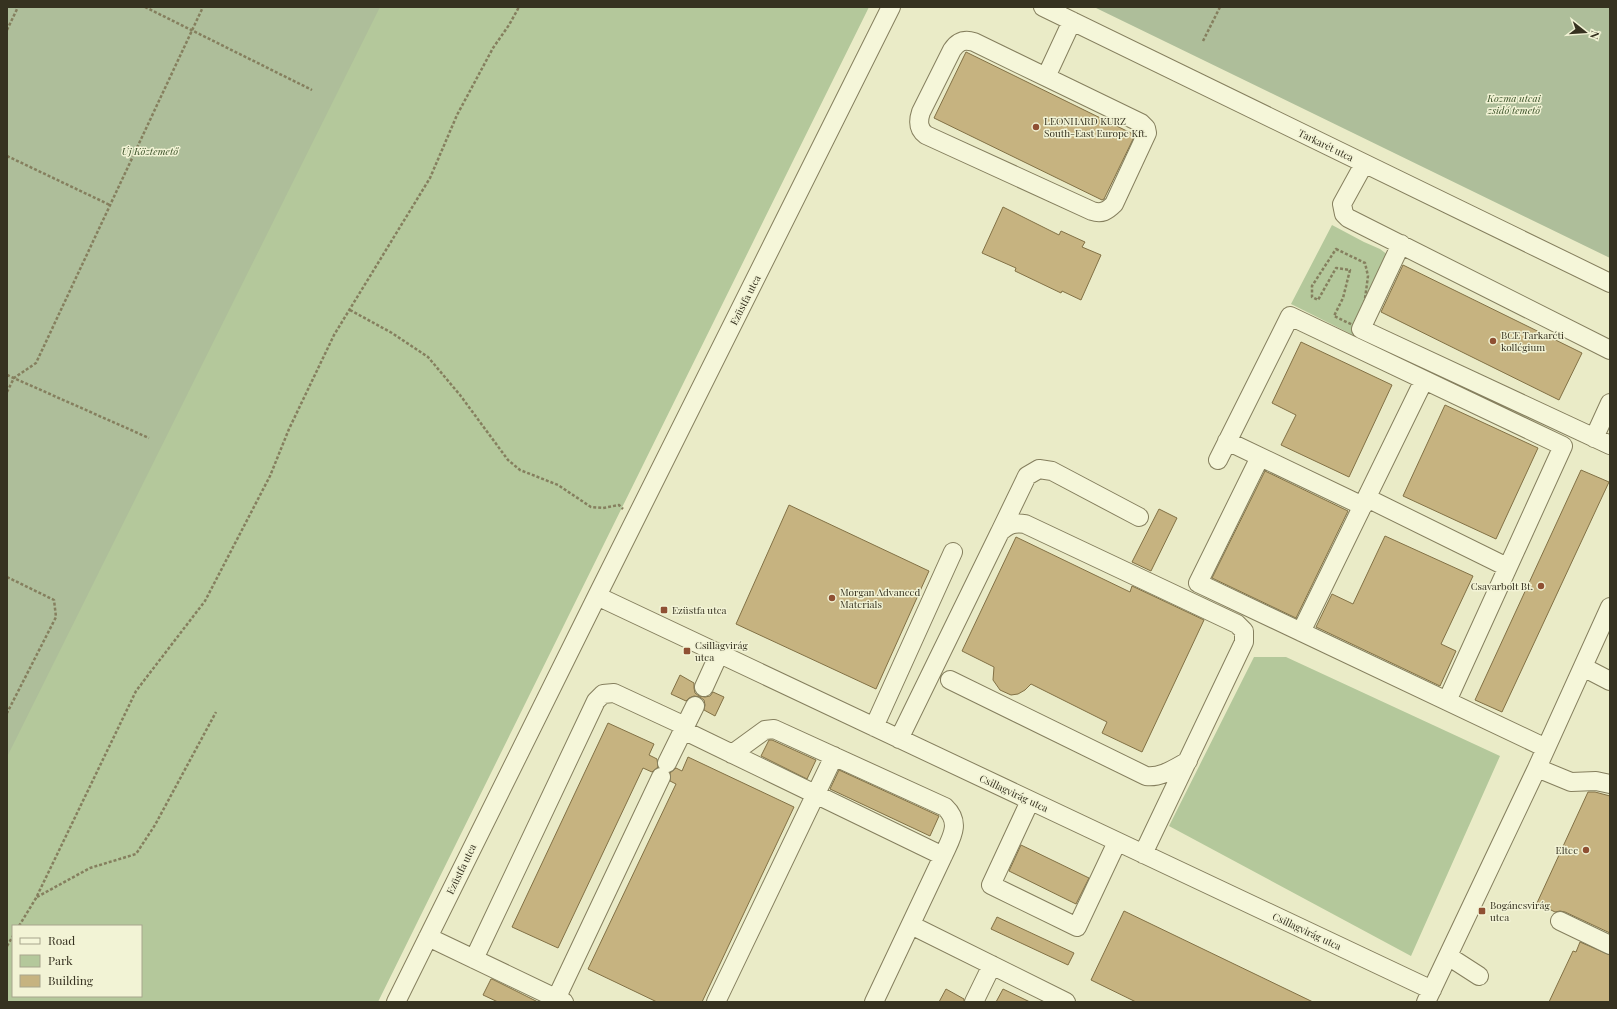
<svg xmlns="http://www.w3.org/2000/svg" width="1617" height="1009" viewBox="0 0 1617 1009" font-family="'Playfair Display',serif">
<rect width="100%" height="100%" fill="#eaebc7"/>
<path fill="#b4c89b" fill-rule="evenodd" d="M 379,7 L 869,7 L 378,1002 L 7,1002 L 7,749 ZM 13,926 L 141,926 L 141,996 L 13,996 Z
M 1332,225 L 1364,242 L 1380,249 L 1388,255 L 1355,336 L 1291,304 Z
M 1254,657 L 1286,657 L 1500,756 L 1411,956 L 1169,826 Z"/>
<path fill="#aebe9a" d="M 7,7 L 380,7 L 7,757 Z
M 1094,7 L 1610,7 L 1610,258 Z"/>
<path fill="#c6b380" stroke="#827145" d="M 966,52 L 1135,135 L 1104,199 L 1102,200 L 934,118 Z
M 1003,207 L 1059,235 L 1061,231 L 1085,242 L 1082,247 L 1101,255 L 1081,300 L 1062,291 L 1061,293 L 1015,271 L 1016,268 L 982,253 Z
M 1403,265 L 1582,353 L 1559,400 L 1381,312 Z
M 1301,342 L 1392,385 L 1349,477 L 1281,445 L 1296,415 L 1272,403 Z
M 1445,405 L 1538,448 L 1496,539 L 1403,496 Z
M 1581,470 L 1609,482 L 1502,712 L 1475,700 Z
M 1265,471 L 1348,511 L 1296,618 L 1212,578 Z
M 789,505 L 929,571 L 876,689 L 736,624 Z
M 1159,509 L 1177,518 L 1151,571 L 1132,562 Z
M 1385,536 L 1473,576 L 1441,644 L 1456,651 L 1440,686 L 1316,627 L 1332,594 L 1353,604 Z
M 1016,537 L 1130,592 L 1132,586 L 1204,620 L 1142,752 L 1102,733 L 1107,722 L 1031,684 L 1025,690 L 1018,694 L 1011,695 L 1000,690 L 993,680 L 994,667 L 962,651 Z
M 680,675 L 694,683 L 694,688 L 695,693 L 699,696 L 705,697 L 710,696 L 713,692 L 724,697 L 715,716 L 704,710 L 705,705 L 704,700 L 700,697 L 694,696 L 689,698 L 686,701 L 671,694 Z
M 608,723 L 654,744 L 649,755 L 657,759 L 658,767 L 652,772 L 643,768 L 558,948 L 512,927 Z
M 769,740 L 772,740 L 816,760 L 807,779 L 761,756 Z
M 688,757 L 794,807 L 702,1002 L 657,1002 L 588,969 L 676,784 L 670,781 L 670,773 L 676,768 L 682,771 Z
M 839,770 L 939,816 L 930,836 L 830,789 Z
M 1588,792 L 1595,792 L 1610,796 L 1610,933 L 1565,912 L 1560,911 L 1555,912 L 1537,903 Z
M 1021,845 L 1089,878 L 1076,904 L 1009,871 Z
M 1124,911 L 1313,1002 L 1136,1002 L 1091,980 Z
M 997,917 L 1074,953 L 1068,965 L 991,929 Z
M 1580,942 L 1610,955 L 1610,1002 L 1549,1002 L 1573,951 L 1576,952 Z
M 491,979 L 492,979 L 538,1002 L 498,1002 L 483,995 Z
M 946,989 L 964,999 L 964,1002 L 939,1002 Z
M 1003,989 L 1030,1002 L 996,1002 Z"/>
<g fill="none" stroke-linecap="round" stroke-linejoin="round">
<g stroke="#857f5e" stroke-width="20">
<path id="minor" d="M 1043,7 L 1610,283
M 1046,77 L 974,42 C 964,39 958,41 952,50 L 921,112 C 918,121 918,129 926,135 L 1092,211 C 1102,214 1107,211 1114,204 L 1147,133 L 1146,128 L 1141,123 L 1046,77 L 1072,21
M 1364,164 L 1342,204 L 1344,214 L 1348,218 L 1610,350
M 1401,244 L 1361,329 L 1610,445
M 1594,438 L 1610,403
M 1227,441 L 1363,506
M 1260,457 L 1198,583 L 1546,748
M 1218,460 L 1290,316 L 1563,446 L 1447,701
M 1367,498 L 1507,567
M 1000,532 L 1027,476 L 1039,469 L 1052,471 L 1139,517
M 597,596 L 1432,990
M 1301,632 L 1424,380
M 1583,667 L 1610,681
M 950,680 L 1146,776 C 1161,778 1175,768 1188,761
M 704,687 L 719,654
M 874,727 L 953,552
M 683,730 L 943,856 L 874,1002
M 899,739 L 1000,532 C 1008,525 1014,522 1025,524 L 1237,624 L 1244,631 L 1244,642 L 1143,854
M 732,754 L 765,730 L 774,729 L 945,807 C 962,823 951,838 943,856
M 667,763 L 695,706
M 1537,768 L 1571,782 L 1596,781 L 1610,784
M 1030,801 L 991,885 L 1077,927 L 1117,842
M 1560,921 L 1610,945
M 911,925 L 1066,1002
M 428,937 L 564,1002
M 1448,956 L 1479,976
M 474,959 L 596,701 L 603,694 L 614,693 L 685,726
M 556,999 L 661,777
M 396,1002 L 597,596 L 891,7
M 716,1002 L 834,756
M 974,1002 L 992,965
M 1426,1002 L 1537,768 L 1610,607"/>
</g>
<path stroke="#857f5e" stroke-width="2.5" stroke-dasharray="3 2" stroke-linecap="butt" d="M 145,7 L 312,90
M 7,30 L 18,7
M 1203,41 L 1220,7
M 7,156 L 110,205
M 1336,249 L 1365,263 L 1368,276 L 1361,329 L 1334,316 L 1343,298 L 1350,270 L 1336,268 L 1318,300 L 1312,297 L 1312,286 Z
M 350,310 L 392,333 L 428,357 L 460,395 L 508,460 L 520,470 L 558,485 L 591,507 L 603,508 L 619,505 L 623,509
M 7,375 L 149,438
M 7,392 L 14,378 L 36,363 L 203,7
M 7,577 L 54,600 L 56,617 L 7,713
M 37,897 L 90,868 L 136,854 L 155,825 L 216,712
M 19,926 L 36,898 L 136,691 L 205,601 L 270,476 L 289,429 L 334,335 L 430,178 L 457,115 L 493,48 L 509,25 L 519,7
M 7,946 L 13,936"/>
<use href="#minor" stroke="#f5f6d9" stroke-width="18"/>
</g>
<g fill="#8f5033" stroke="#f2f3d5" stroke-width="1.5">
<circle cx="1036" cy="127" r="4"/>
<circle cx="1493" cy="341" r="4"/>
<circle cx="1541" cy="586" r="4"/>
<circle cx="832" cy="598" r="4"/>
<rect x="660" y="606" width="8" height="8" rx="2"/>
<rect x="683" y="647" width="8" height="8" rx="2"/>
<circle cx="1586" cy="850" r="4"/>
<rect x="1478" y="907" width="8" height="8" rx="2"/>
</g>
<g text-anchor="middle" stroke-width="3" stroke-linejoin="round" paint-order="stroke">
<g font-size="10" font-style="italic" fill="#3a5128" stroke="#f2f3d5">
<text x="1514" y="102">Kozma utcai<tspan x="1514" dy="12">zsidó temető</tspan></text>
<text x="150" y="155">Új Köztemető</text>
</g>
<g font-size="10" fill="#363220" stroke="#f2f3d5" text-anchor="start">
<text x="1044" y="125">LEONHARD KURZ<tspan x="1044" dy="12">South-East Europe Kft.</tspan></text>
<text x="1501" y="339">BCE Tarkaréti<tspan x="1501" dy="12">kollégium</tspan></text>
<text x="1533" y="590" text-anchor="end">Csavarbolt Bt.</text>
<text x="840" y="596">Morgan Advanced<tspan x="840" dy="12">Materials</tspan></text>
<text x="672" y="614">Ezüstfa utca</text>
<text x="695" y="649">Csillagvirág<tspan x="695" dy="12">utca</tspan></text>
<text x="1578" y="854" text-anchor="end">Eltec</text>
<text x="1490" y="909">Bogáncsvirág<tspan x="1490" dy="12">utca</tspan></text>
</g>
<g font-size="10" fill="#363220" stroke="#f2f3d5">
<text transform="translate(1326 145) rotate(26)" y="4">Tarkarét utca</text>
<text transform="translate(745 300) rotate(-63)" y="4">Ezüstfa utca</text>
<text transform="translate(1014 793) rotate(25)" y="4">Csillagvirág utca</text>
<text transform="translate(461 869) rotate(-64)" y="4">Ezüstfa utca</text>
<text transform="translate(1307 931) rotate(25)" y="4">Csillagvirág utca</text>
</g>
</g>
<rect width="1617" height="1009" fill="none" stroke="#363220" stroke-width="16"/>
<rect x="12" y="925" width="130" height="72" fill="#f2f3d5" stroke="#a7a68d"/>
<rect x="20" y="938" width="20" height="6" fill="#f5f6d9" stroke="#a7a68d"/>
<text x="48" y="945" font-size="12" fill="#363220">Road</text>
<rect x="20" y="955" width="20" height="12" fill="#b4c89b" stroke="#a7a68d"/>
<text x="48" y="965" font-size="12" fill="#363220">Park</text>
<rect x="20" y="975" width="20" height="12" fill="#c6b380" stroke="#a7a68d"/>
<text x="48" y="985" font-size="12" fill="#363220">Building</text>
<g transform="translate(1585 32) rotate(107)" stroke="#f2f3d5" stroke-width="3" paint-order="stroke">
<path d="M0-3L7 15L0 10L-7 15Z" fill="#363220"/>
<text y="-6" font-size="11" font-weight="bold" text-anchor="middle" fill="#363220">N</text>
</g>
</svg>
